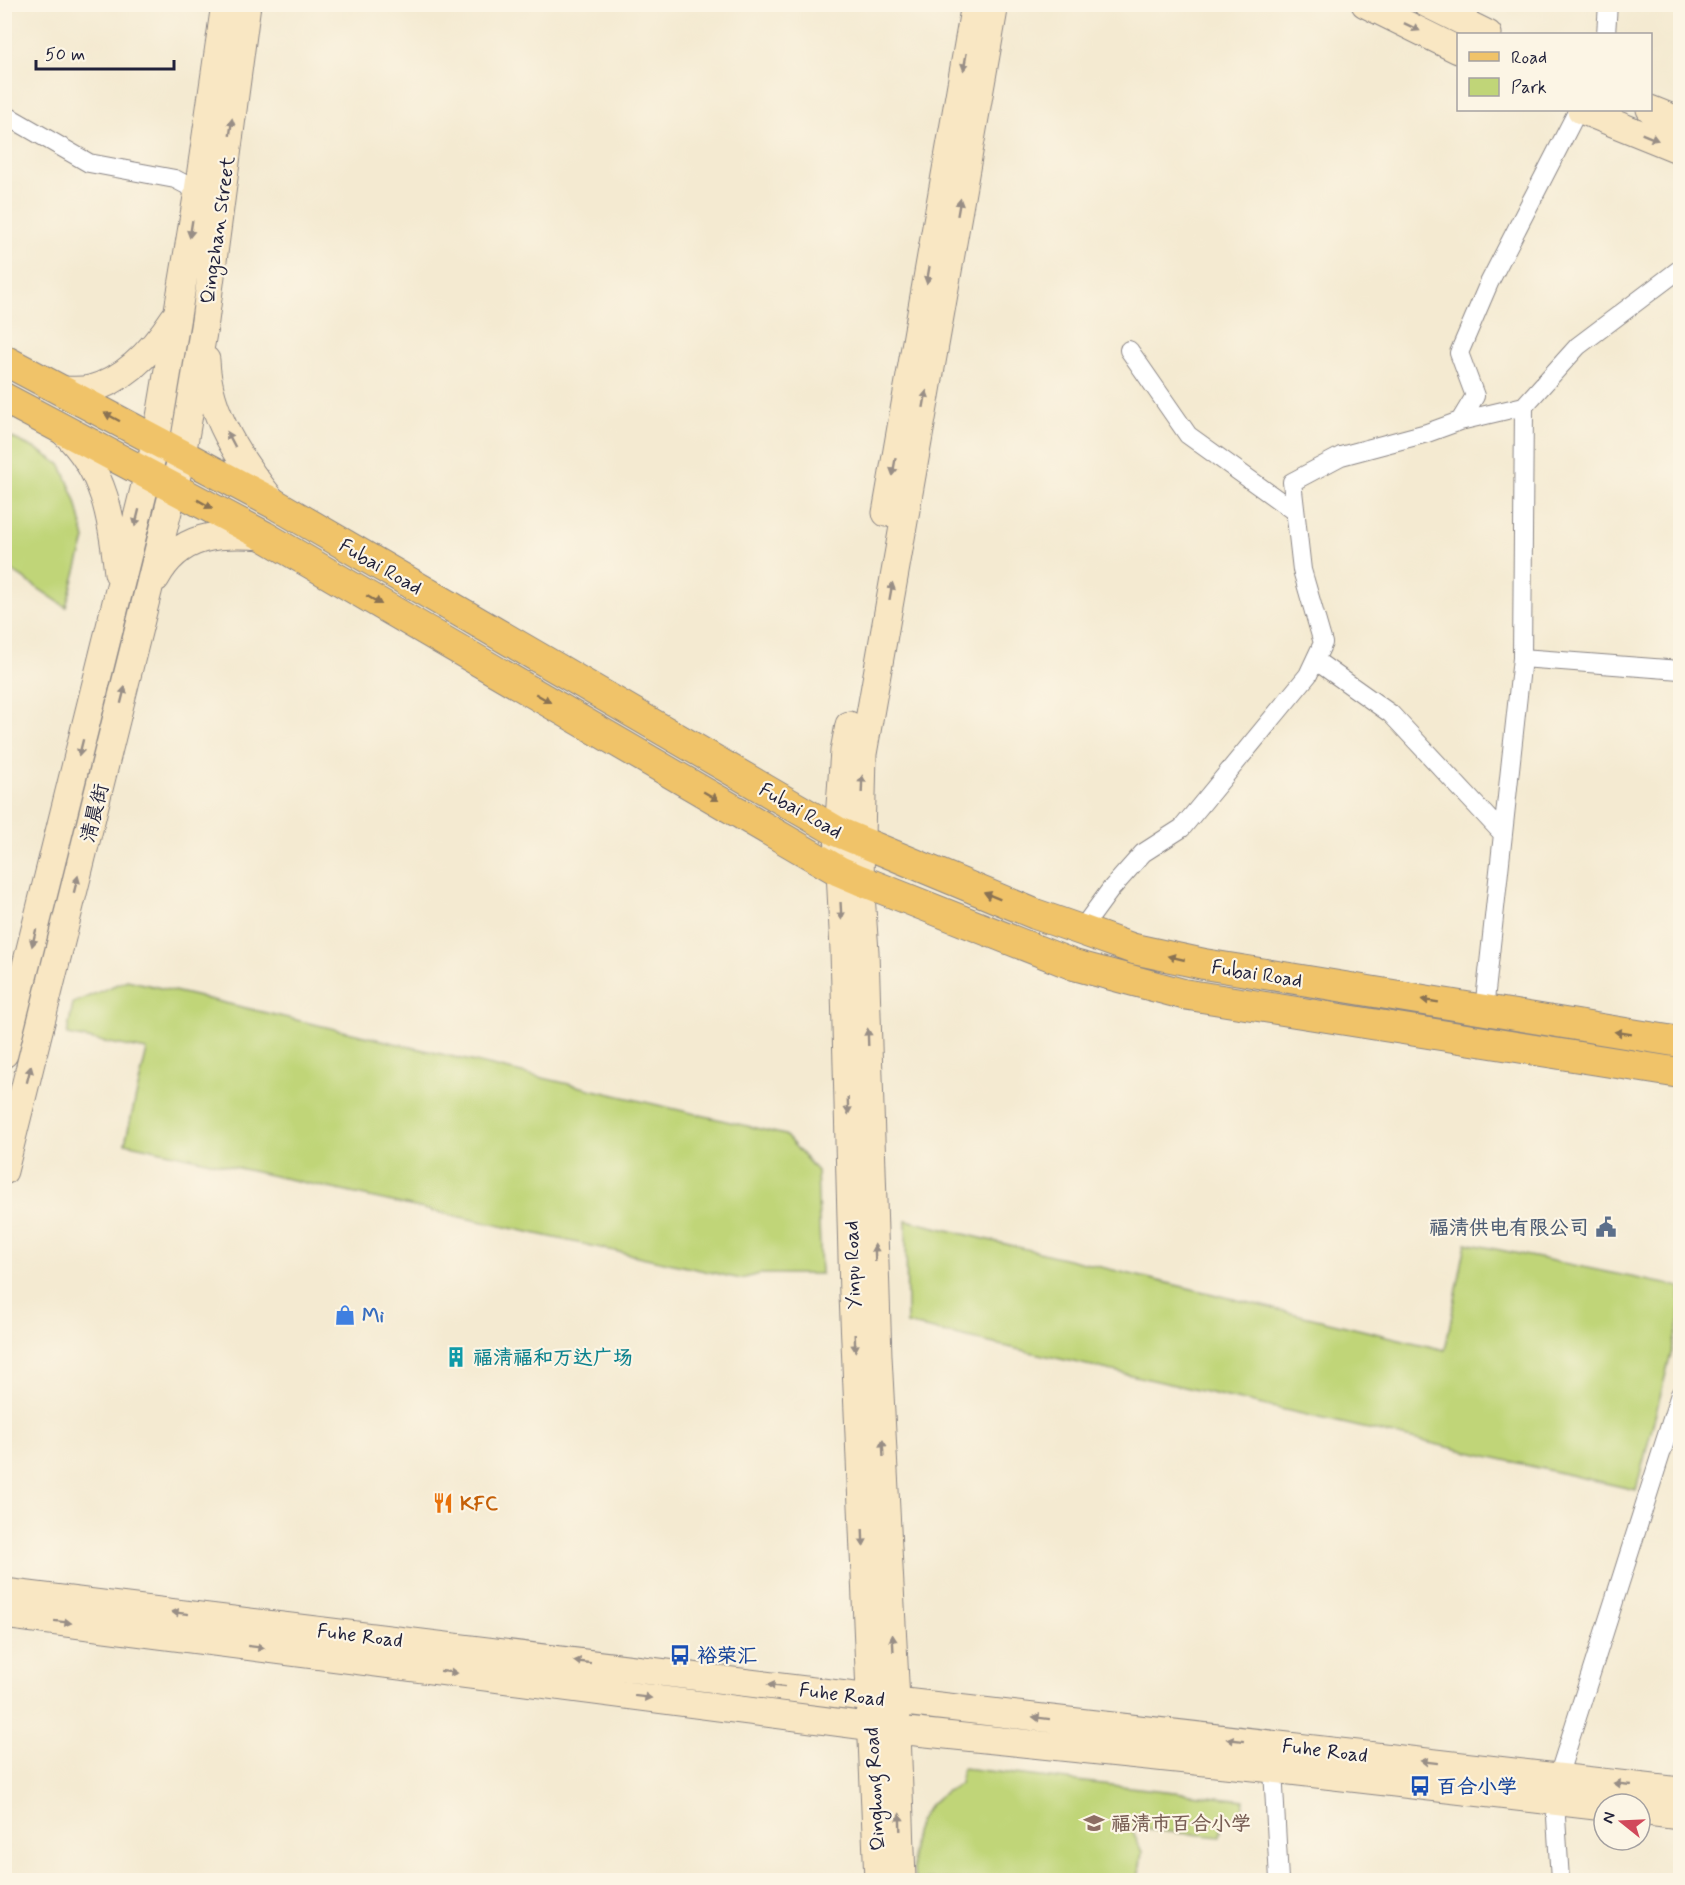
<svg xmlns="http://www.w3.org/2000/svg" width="1685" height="1885" viewBox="0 0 1685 1885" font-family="Mynerve,'LXGW WenKai TC',sans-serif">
<rect width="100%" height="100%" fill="#fcf5e5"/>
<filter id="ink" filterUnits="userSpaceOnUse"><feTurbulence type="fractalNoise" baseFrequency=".0167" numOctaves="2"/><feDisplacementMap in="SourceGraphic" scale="12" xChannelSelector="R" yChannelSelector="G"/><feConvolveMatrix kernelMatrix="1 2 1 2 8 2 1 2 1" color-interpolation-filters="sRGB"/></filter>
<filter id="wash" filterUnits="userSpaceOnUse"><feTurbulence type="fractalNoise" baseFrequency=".008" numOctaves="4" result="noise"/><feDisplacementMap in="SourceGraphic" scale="24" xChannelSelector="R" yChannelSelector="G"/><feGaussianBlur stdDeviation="1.35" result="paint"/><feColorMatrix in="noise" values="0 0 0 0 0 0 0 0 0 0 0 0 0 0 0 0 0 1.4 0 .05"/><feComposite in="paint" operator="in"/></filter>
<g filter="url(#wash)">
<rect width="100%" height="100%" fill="#f4ead1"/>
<path fill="#c0d578" stroke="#717c5a" stroke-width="1.5" d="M 4,434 L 38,450 L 61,465 L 76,501 L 85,539 L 66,607 L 5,566 Z
M 127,980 L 785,1135 L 817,1171 L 821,1274 L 760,1274 L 741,1279 L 125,1143 L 147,1050 L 67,1035 L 73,1003 Z
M 906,1220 L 1445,1350 L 1466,1243 L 1680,1287 L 1680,1319 L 1636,1490 L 907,1324 Z
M 962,1768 L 1244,1800 L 1241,1820 L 1223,1818 L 1220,1837 L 1131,1828 L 1142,1852 L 1138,1880 L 915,1880 C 906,1836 918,1803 960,1784 Z"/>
</g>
<g filter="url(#ink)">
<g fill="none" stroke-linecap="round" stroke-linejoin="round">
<g stroke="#8b8686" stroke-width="20">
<path id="street" d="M 1606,34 L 1608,4
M 4,114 L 89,163 L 175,179 L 198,191
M 1129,350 L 1188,435 L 1295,512
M 1524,406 L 1522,658 L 1680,670
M 1460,421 L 1475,396 L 1459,353 L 1489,283 L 1578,110
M 1315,660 L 1391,714 L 1503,834
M 1081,930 L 1111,889 L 1143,853 L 1182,828 L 1308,675 L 1323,643 L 1302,570 L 1292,482 L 1341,456 L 1427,433 L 1460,421 L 1524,406 L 1578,346 L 1680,269
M 1484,1010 L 1522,658
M 1273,1769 L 1279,1880
M 1558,1777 L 1680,1394
M 1555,1802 L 1560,1880"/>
</g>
<g stroke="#8b8686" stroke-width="29">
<path id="secondary" d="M 1365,4 L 1458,50
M 1427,4 L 1488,34
M 1650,109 L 1680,121
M 1581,110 L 1680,150
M 206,360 C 208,414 241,462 274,503
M 62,390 C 71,390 81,391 90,389 C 126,380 155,347 174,318
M 63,431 C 105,470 112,519 118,573
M 886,513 L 975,4
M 156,578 C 180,533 219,533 264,536
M 849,725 L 844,751 L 838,832 L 844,950 L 853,1295 L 878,1880
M 4,1054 L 156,441 L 198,191 L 225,4
M 4,1171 L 182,455 L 205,321 L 247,4
M 4,1592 L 896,1701 L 1680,1791
M 4,1615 L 897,1730 L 1273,1769 L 1604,1807
M 1640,1811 L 1680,1816
M 902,1880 L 896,1701 L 878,1356 L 865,952 L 860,880 L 863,754 L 995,4"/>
</g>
<g stroke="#8b8686" stroke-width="32">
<path id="primary" d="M 4,360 L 275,504 L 838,832 L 1035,914 L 1081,930 L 1134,949 L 1204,964 L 1680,1042
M 4,398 L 264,536 L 839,871 L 860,880 L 1074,965 L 1183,994 L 1680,1073"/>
</g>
<use href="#street" stroke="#fff" stroke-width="18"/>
<use href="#secondary" stroke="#f9e7c3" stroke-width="27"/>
<use href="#primary" stroke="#f0c369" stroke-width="30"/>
</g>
<defs><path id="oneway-solid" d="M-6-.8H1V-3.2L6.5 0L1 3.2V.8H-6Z" transform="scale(1.5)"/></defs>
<g fill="#988e86">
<use href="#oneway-solid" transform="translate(1412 27) rotate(26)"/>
<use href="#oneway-solid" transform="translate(965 62) rotate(100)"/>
<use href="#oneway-solid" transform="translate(231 127) rotate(-82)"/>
<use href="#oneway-solid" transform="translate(1650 137) rotate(22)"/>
<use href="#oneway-solid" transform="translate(959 207) rotate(-80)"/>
<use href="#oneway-solid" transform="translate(191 229) rotate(99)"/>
<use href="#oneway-solid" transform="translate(928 275) rotate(100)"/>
<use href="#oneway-solid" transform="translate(925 399) rotate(-80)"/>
<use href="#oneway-solid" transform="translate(231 439) rotate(-118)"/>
<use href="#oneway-solid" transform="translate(894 467) rotate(100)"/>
<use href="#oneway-solid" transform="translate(137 518) rotate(104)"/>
<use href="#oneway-solid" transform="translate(891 591) rotate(-80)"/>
<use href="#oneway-solid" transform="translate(123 695) rotate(-76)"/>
<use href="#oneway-solid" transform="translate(81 748) rotate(104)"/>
<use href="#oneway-solid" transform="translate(862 784) rotate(-88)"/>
<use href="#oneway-solid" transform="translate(76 884) rotate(-76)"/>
<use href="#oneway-solid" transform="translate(841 911) rotate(87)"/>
<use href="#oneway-solid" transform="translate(34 938) rotate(104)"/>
<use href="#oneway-solid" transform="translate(868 1037) rotate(-92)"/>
<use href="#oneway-solid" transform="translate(29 1074) rotate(-76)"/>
<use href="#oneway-solid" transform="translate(848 1106) rotate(88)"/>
<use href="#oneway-solid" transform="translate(875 1253) rotate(-92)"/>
<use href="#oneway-solid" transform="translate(855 1343) rotate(88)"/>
<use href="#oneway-solid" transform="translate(883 1448) rotate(-93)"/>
<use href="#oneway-solid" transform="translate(863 1538) rotate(88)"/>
<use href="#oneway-solid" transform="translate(180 1613) rotate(-173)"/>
<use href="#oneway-solid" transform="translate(63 1622) rotate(7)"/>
<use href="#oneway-solid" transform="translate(893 1643) rotate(-93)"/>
<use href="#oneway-solid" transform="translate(256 1647) rotate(7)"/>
<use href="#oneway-solid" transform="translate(582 1662) rotate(-173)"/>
<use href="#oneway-solid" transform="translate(449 1672) rotate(7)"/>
<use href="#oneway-solid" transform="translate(776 1686) rotate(-173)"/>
<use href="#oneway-solid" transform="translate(643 1697) rotate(7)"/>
<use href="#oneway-solid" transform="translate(1041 1718) rotate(-173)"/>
<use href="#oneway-solid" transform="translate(1235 1740) rotate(-173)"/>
<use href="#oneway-solid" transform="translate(1429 1762) rotate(-173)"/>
<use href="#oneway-solid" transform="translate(1622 1784) rotate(-174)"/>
<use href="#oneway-solid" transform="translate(900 1822) rotate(-92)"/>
</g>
<g fill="#897252">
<use href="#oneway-solid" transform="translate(112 417) rotate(-152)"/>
<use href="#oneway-solid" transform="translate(205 504) rotate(29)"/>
<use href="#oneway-solid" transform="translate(374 600) rotate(30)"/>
<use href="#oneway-solid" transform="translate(543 698) rotate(30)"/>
<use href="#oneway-solid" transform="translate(711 796) rotate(30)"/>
<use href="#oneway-solid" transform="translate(992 896) rotate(-158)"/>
<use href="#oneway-solid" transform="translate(1176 958) rotate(-167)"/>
<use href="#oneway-solid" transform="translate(1430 1001) rotate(-171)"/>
<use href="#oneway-solid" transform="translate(1623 1033) rotate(-171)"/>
</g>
</g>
<defs>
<g id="civic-bare" transform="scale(1.62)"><path d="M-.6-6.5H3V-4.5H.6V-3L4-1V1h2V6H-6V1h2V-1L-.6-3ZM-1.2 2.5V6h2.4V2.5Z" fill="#5c6f8a" stroke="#fcf5e5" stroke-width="2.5" paint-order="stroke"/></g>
<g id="shop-bare" transform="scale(1.62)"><path d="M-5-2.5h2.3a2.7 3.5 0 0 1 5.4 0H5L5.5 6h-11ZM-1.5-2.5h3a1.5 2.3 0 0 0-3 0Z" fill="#3f7fe0" stroke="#fcf5e5" stroke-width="2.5" paint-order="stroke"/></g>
<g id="building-bare" transform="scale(1.62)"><path d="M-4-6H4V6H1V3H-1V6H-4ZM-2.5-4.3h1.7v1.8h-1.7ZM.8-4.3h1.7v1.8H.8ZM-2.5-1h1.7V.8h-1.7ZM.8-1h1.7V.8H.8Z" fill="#0f9aa8" stroke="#fcf5e5" stroke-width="2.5" paint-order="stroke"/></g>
<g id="restaurant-bare" transform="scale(1.62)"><path d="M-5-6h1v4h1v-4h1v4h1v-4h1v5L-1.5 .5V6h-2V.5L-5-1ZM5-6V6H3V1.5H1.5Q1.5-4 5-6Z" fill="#e8710a" stroke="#fcf5e5" stroke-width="2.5" paint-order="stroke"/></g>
<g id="bus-bare" transform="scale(1.62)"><path d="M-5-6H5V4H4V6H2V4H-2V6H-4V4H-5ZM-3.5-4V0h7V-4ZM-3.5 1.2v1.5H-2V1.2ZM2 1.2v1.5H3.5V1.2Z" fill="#1a4fb4" stroke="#fcf5e5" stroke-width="2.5" paint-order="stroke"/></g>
<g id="school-bare" transform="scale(1.62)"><path d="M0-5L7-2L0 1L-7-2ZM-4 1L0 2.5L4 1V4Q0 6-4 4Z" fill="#8d6e63" stroke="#fcf5e5" stroke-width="2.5" paint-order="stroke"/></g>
</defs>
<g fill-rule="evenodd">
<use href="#civic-bare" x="1606" y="1227"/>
<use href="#shop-bare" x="345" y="1315"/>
<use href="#building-bare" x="456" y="1357"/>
<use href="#restaurant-bare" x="443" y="1503"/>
<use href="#bus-bare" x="680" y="1655"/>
<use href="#bus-bare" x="1420" y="1786"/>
<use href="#school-bare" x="1094" y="1823"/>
</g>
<g text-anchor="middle" stroke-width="4.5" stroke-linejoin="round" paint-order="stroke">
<g font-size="20" fill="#22223b" stroke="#fcf5e5">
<text transform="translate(217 230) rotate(-82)" y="7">Qingzhan Street</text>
<text transform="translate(381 566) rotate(30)" y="7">Fubai Road</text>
<text transform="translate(801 810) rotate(30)" y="7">Fubai Road</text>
<text transform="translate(94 813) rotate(-76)" y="7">清晨街</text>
<text transform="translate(1257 973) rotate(9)" y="7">Fubai Road</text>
<text transform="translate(852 1265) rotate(-92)" y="7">Yinpu Road</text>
<text transform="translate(360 1635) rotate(7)" y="7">Fuhe Road</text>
<text transform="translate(842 1694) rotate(7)" y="7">Fuhe Road</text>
<text transform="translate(1325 1750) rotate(7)" y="7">Fuhe Road</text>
<text transform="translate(874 1789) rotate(-93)" y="7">Qinghong Road</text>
</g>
<g font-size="20" font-weight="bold" fill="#4e5e75" stroke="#fcf5e5" text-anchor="end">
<text x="1589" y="1234">福清供电有限公司</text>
</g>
<g font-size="20" font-weight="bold" fill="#366cbe" stroke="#fcf5e5" text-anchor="start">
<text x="362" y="1322">Mi</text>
</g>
<g font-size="20" font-weight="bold" fill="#0d838f" stroke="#fcf5e5" text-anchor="start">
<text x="473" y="1364">福清福和万达广场</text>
</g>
<g font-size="20" font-weight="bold" fill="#c56008" stroke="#fcf5e5" text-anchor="start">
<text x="460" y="1510">KFC</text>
</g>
<g font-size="20" font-weight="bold" fill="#164399" stroke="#fcf5e5" text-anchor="start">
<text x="697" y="1662">裕荣汇</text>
<text x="1437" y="1793">百合小学</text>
</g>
<g font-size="20" font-weight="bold" fill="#785e54" stroke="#fcf5e5" text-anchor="start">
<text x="1111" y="1830">福清市百合小学</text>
</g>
</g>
<rect width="1685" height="1885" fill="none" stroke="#fcf5e5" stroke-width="24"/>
<rect x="1457" y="33" width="195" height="78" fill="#fcf5e5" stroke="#a5a1a1" stroke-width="1.5"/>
<rect x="1469" y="52" width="30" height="9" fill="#f0c369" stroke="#a5a1a1" stroke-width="1.5"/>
<text x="1511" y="63" font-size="18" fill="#22223b">Road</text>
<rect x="1469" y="78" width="30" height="18" fill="#c0d578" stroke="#a5a1a1" stroke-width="1.5"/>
<text x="1511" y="93" font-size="18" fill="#22223b">Park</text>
<g transform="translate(1622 1822) rotate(288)"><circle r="28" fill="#fcf5e5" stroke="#a5a1a1" stroke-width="1.5"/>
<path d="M0-4.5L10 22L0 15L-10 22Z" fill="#d1495b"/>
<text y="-9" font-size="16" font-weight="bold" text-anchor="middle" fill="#22223b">N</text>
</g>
<path d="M36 60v9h138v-9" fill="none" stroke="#22223b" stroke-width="3"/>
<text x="45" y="60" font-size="18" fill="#22223b" stroke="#fcf5e5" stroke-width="4.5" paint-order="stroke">50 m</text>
</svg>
